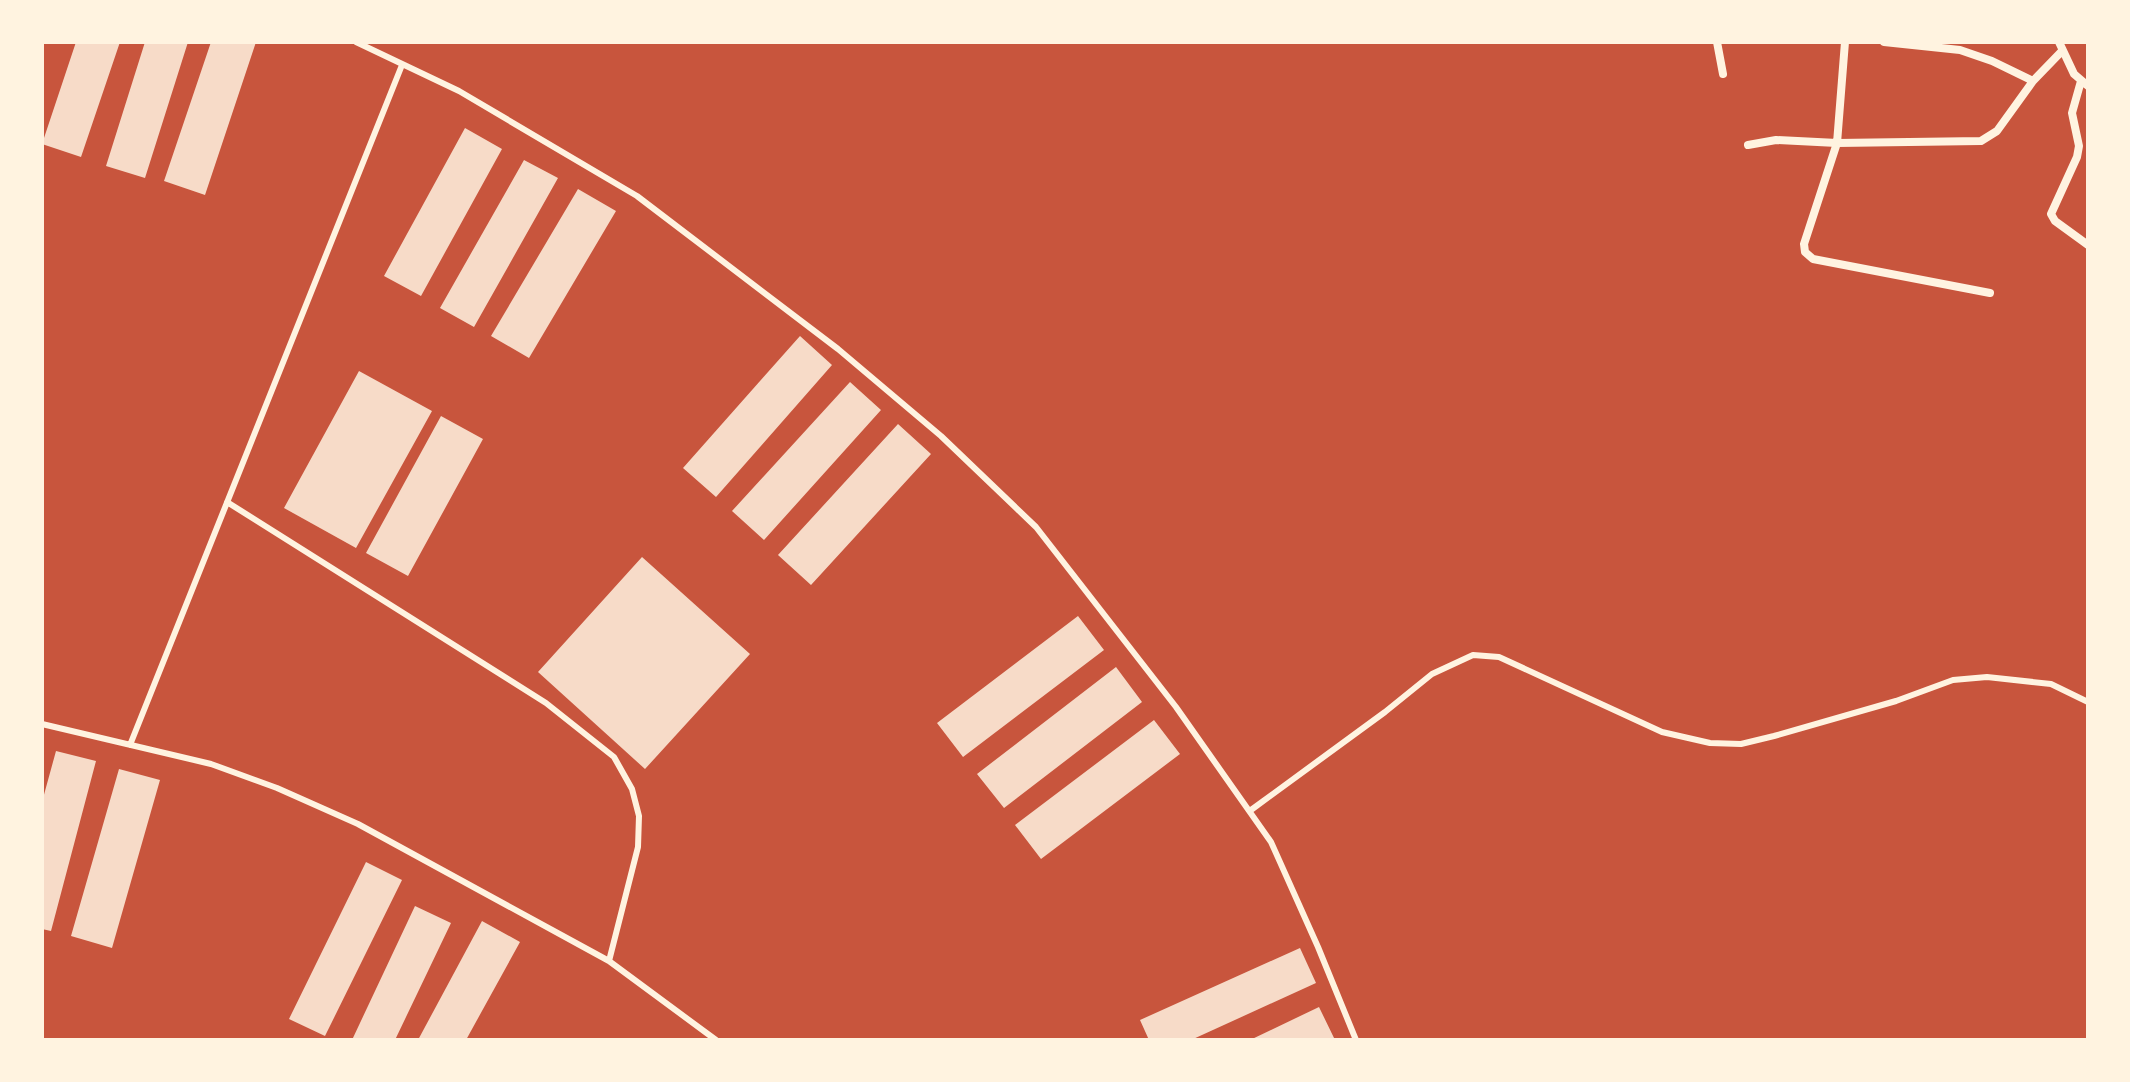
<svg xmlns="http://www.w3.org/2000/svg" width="2130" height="1082" viewBox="0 0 2130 1082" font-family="'Roboto Condensed',sans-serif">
<rect width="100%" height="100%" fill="#c8553d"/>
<path fill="#f7dbc8" d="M 76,42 L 120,42 L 81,157 L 42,144 Z
M 145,42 L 188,42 L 145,178 L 106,166 Z
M 211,42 L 256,42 L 205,195 L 164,181 Z
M 465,128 L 502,149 L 421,296 L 384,276 Z
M 524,160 L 558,178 L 474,327 L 440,308 Z
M 578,189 L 616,211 L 529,358 L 491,336 Z
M 800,336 L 832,365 L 716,497 L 683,468 Z
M 359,371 L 432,411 L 356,548 L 284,508 Z
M 850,382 L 881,410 L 764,540 L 732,511 Z
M 441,416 L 483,439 L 408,576 L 366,553 Z
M 898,424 L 931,454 L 811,585 L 778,555 Z
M 642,557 L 750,654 L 645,769 L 538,672 Z
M 1078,616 L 1104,650 L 963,757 L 937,723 Z
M 1116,667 L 1142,702 L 1004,808 L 977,774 Z
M 1154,720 L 1180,754 L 1041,859 L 1015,825 Z
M 56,751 L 96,761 L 51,931 L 42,929 L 42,802 Z
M 119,769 L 160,780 L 112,948 L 71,936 Z
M 366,862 L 402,880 L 325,1036 L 289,1019 Z
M 415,906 L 451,923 L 395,1040 L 352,1040 Z
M 482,921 L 520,942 L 466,1040 L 418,1040 Z
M 1300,948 L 1316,983 L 1191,1040 L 1149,1040 L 1140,1020 Z
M 1319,1007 L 1335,1040 L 1250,1040 Z"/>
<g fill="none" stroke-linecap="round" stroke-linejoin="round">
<path stroke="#fff3e0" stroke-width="6" d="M 356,42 L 459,91 L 637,196 L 838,349 L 941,436 L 1036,527 L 1176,707 L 1271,842 L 1318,947 L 1356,1040
M 227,502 L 546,703 L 614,757 L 632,789 L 639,816 L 638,847 L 609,961
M 42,724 L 211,764 L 277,788 L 358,824 L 609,961 L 716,1040
M 130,745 L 402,65
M 1251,810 L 1385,712 L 1432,674 L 1473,655 L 1499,657 L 1662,732 L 1710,743 L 1741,744 L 1774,736 L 1896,701 L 1953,680 L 1987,677 L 2051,684 L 2088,702"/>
<path stroke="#fff3e0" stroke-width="8" d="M 1717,42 L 1723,74
M 1845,42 L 1837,143 L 1804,244 L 1805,252 L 1813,259 L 1990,293
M 1884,42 L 1960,50 L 1992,61 L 2033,81
M 2059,42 L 2074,74 L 2088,86
M 2081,81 L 2072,113 L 2079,146 L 2077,157 L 2051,214 L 2055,221 L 2088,245
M 1748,145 L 1776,140 L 1837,143 L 1981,141 L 1997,131 L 2033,81 L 2062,51"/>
</g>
<rect width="2130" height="1082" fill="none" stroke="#fff3e0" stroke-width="88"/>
</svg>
